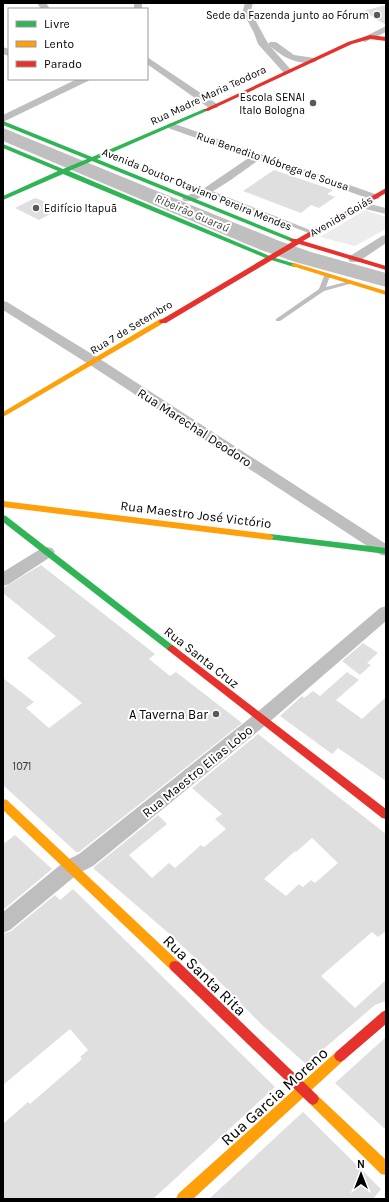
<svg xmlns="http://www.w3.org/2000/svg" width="389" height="1202" viewBox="0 0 389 1202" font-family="Karla,sans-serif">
<rect width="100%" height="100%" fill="#fff"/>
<path fill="#ececec" d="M 365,210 L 386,217 L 386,229 L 355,246 L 320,237 Z"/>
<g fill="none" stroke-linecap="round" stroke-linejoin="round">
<path fill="#bfbfbf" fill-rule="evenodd" d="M 3,128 L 277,240 L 311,252 L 386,273 L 386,287 L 295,262 L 261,250 L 3,141 Z"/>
</g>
<path fill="#dfdfdf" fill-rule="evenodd" d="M 386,5 L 386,25 L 363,11 Z
M 274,170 L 333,190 L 327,194 L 335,197 L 319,208 L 311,205 L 301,213 L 243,191 Z
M 35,198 L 41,200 L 58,210 L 39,220 L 15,208 Z
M 41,565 L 155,654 L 149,659 L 170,676 L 176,672 L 242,723 L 79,852 L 76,852 L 3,785 L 3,678 L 34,702 L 26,708 L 49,728 L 82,703 L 27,658 L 56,636 L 3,593 L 3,588 Z
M 363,643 L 378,653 L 367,663 L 371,665 L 360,675 L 342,661 Z
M 347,672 L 359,680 L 336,700 L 362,719 L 386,697 L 386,781 L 338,748 L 332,754 L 280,716 L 302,696 L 304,698 L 313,691 L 320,696 Z
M 258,734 L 386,834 L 386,931 L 378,937 L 372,932 L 321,976 L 355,1008 L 386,980 L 386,1001 L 375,1005 L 306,1064 L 261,1024 L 214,976 L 172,936 L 94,869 L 94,867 L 158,815 L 167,824 L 129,855 L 152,878 L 169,863 L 175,868 L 201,845 L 204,847 L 226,829 L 215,819 L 222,814 L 192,788 ZM 312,838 L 338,863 L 315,883 L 311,880 L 303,887 L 299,884 L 286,896 L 264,879 L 295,851 L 296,852 Z
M 15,835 L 52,869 L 3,910 L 3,844 Z
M 73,889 L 275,1087 L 153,1199 L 3,1199 L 3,1124 L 28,1102 L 30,1104 L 82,1059 L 80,1057 L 88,1050 L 70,1029 L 3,1085 L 3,934 L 11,931 L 55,895 L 60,900 Z
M 386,1037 L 386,1130 L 335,1083 Z
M 303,1112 L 381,1189 L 373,1199 L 209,1199 Z"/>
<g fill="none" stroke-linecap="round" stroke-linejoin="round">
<path fill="#bebebe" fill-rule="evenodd" d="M 207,189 L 315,232 L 316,233 L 311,234 L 205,192 L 205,190 Z
M 327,274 L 330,276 L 326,287 L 350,281 L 353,283 L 324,291 L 280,321 L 276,321 L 276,319 L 319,289 L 324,276 Z"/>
<path fill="#bebebe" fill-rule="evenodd" d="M 37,3 L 46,3 L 50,9 L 41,9 Z
M 134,3 L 142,3 L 142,9 L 134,9 Z
M 245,3 L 253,3 C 252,7 251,9 252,13 C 253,16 268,44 270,46 L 268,44 L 270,42 L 276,42 L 294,55 L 315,58 L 317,60 L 315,62 C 299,66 282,57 270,46 L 292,71 L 290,73 L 284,73 L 258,44 L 254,33 L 244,14 L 243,10 Z
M 386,26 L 386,32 L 365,42 L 360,39 Z
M 3,47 L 9,49 L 9,56 L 3,54 Z
M 147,57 L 217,104 L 218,106 L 217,108 L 209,108 L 147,64 Z
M 77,79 L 90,79 L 88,81 L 3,122 L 3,115 Z
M 172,123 L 378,195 L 380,197 L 378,199 L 370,199 L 259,160 C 244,170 200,205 184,201 L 182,199 L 184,197 L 203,189 L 250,157 L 168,128 L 167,126 L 168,124 Z
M 361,202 L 386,208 L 386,214 L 357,207 L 355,205 L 357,203 Z
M 386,235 L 386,243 L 358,262 L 350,262 L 348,259 L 350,256 L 382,236 Z
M 3,301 L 7,302 L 100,359 L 386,544 L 386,556 L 381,555 L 90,365 L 3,310 Z
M 47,547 L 52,548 L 55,552 L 52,556 L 9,584 L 3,586 L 3,572 L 42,548 Z
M 386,606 L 386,621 L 267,724 L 93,866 L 79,873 L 10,930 L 3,933 L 3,912 L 65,861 L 79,854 L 255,714 L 380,608 Z"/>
<path fill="#30b455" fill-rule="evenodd" d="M 204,109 L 209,110 L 97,159 L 294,239 L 294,241 L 290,241 L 92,161 L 69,171 L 272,257 L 296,264 L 296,266 L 294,267 L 268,259 L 63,174 L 3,200 L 3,196 L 58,171 L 3,148 L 3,144 L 63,169 L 87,159 L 3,125 L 3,121 L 92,157 Z
M 3,515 L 6,516 L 175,647 L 177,649 L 175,651 L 169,651 L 3,522 Z
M 270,534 L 386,548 L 386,554 L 267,539 L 266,537 L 267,535 Z"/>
<path fill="#ff9f0a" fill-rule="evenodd" d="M 294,263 L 386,291 L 386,295 L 292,266 L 291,265 Z
M 160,319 L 166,319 L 167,321 L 3,417 L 3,412 Z
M 3,501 L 270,534 L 274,537 L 270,540 L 3,507 Z
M 3,799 L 7,800 L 179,962 L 181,966 L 179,970 L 175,971 L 171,970 L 3,810 Z
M 340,1050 L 344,1052 L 346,1056 L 344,1060 L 193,1199 L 176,1199 L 178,1194 L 336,1052 Z
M 313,1093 L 317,1095 L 386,1160 L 386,1175 L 381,1174 L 309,1103 L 307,1099 L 309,1095 Z"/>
<path fill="#e5322d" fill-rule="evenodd" d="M 370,35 L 386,37 L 386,41 L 370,39 L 352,44 L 208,111 L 203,110 L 348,42 Z
M 386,188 L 386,193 L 303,241 L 386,266 L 386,270 L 299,244 L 166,323 L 160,323 L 159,321 L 292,242 L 290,241 L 290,239 L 297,239 Z
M 172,645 L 175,647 L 386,809 L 386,819 L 382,818 L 169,651 L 167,649 L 169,647 Z
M 175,961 L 179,962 L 317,1095 L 319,1099 L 317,1103 L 313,1105 L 309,1103 L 171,970 L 169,966 L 171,962 Z
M 386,1010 L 386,1024 L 344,1060 L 340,1062 L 336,1060 L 334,1056 L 336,1052 L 382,1012 Z"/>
</g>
<g fill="#595959" stroke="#fff" stroke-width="1.5">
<circle cx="377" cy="15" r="4"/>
<circle cx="313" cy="103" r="4"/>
<circle cx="36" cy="208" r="4"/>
<circle cx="216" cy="714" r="4"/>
</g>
<g text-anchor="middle" stroke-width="4" stroke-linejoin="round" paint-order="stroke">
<g font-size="11" fill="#000" stroke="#fff" text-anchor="end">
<text x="369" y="19">Sede da Fazenda junto ao Fórum</text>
<text x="305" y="101">Escola SENAI<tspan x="305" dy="13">Italo Bologna</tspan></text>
<text x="44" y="212" text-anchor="start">Edifício Itapuã</text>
</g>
<g font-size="11" fill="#000" stroke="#fff">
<text transform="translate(208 95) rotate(-25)" y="4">Rua Madre Maria Teodora</text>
<text transform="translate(273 161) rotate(19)" y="4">Rua Benedito Nóbrega de Sousa</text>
<text transform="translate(197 189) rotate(22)" y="4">Avenida Doutor Otaviano Pereira Mendes</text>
<text transform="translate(341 216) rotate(-30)" y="4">Avenida Goiás</text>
<text transform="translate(131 327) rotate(-31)" y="4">Rua 7 de Setembro</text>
</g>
<g font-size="11" fill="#383838">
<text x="22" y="770">1071</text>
</g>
<g font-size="12" font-style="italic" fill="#444" stroke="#fff">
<text transform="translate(192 213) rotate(23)" y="4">Ribeirão Guaraú</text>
</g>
<g font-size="13" fill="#000" stroke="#fff">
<text transform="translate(195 427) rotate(33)" y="5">Rua Marechal Deodoro</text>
<text transform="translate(196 514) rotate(7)" y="5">Rua Maestro José Victório</text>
<text transform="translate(202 657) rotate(38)" y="5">Rua Santa Cruz</text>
<text transform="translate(197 771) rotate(-39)" y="5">Rua Maestro Elias Lobo</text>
</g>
<g font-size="13" fill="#000" stroke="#fff" text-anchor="end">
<text x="208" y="719">A Taverna Bar</text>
</g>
<g font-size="16" fill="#000" stroke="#fff">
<text transform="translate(205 975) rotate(44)" y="6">Rua Santa Rita</text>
<text transform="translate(274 1096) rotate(-42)" y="6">Rua Garcia Moreno</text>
</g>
</g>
<rect width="389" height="1202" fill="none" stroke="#000000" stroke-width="8"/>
<rect x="8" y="8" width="140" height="72" fill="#ffffff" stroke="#999999"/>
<rect x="16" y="21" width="20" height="6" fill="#30b455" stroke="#999999"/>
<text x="44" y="28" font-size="12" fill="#000000">Livre</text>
<rect x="16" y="41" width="20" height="6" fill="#ff9f0a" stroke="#999999"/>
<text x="44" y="48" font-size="12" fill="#000000">Lento</text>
<rect x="16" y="61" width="20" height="6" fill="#e5322d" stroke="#999999"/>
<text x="44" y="68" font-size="12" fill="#000000">Parado</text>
<g transform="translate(361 1174)" stroke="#ffffff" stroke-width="3" paint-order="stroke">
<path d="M0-3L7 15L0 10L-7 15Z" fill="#000000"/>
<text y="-6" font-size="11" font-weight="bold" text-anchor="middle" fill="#000000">N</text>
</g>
</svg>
